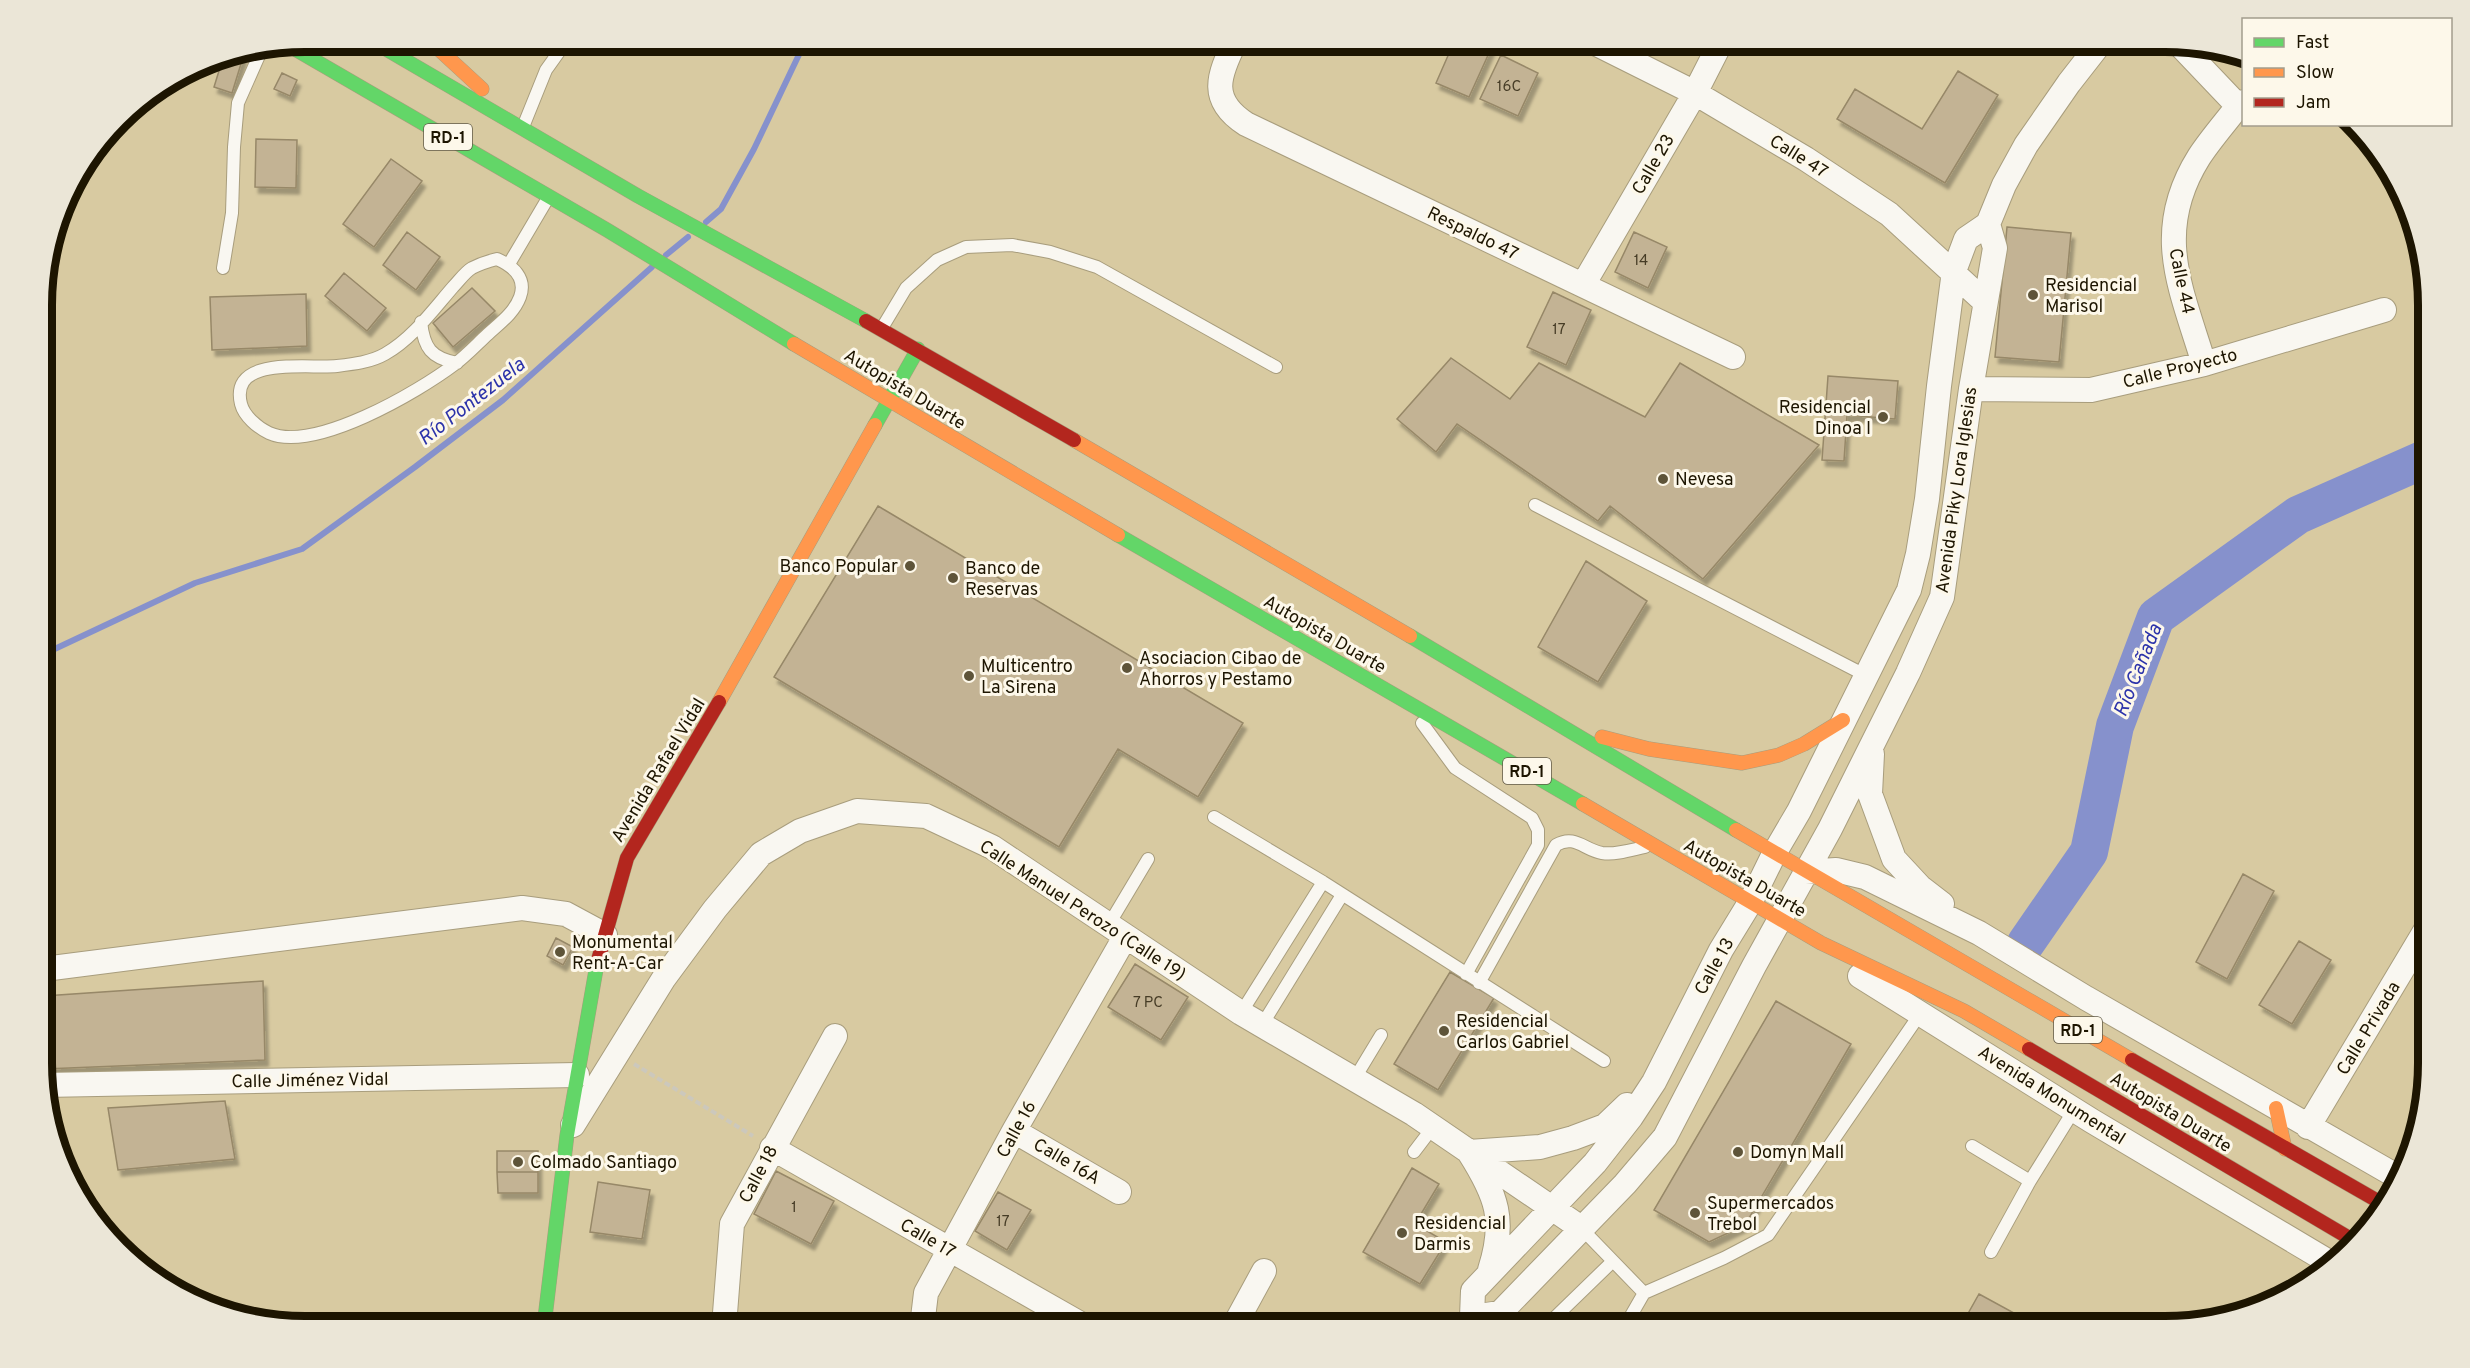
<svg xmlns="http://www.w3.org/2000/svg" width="2470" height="1368" viewBox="0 0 2470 1368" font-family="Overpass,sans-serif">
<defs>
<filter id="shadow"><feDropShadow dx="3.5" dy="6" stdDeviation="1.5" flood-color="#0004"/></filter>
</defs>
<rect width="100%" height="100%" fill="#d8caa1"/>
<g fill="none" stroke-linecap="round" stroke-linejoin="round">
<path stroke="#8691cc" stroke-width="6" d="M 706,222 L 721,209 L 754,149 L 805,42
M 666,255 L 688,237
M 44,654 L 195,583 L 302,549 L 415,467 L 503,400 L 652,267"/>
<path stroke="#8691cc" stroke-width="38" d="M 2026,943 L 2089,852 L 2115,726 L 2156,617 L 2298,515 L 2427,458"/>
</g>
<path fill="#c3b394" stroke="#978868" stroke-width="1.5" filter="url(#shadow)" d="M 1454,42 L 1494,42 L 1469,97 L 1436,83 Z
M 244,54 L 232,93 L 214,87 L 223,58 Z
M 1501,55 L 1538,73 L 1518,116 L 1480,99 Z
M 1958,71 L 1998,95 L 1945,183 L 1837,119 L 1855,89 L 1922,129 Z
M 282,73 L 297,80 L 290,96 L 274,89 Z
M 256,139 L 297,140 L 296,188 L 255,187 Z
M 391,159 L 422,181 L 374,247 L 343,224 Z
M 2007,227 L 2071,233 L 2059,362 L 1995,357 Z
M 407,232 L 440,257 L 416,290 L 383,265 Z
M 1634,232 L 1667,247 L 1648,288 L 1615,272 Z
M 344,273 L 386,308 L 367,331 L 325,296 Z
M 472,288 L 495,311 L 453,347 L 433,323 Z
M 1553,292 L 1591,310 L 1566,365 L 1527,347 Z
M 306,294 L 307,346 L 212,350 L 210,297 Z
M 1451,358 L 1510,399 L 1539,363 L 1645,417 L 1680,363 L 1819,445 L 1703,579 L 1610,506 L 1598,521 L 1457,424 L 1436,452 L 1397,419 Z
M 1828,376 L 1898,381 L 1895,419 L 1847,415 L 1844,461 L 1822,460 Z
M 878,506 L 1243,723 L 1198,797 L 1118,749 L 1059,847 L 774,677 Z
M 1586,561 L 1647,601 L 1598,682 L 1538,647 Z
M 2243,874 L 2274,891 L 2227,979 L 2196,962 Z
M 556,938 L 573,947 L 563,965 L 547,956 Z
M 2299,941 L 2331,960 L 2292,1024 L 2259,1005 Z
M 1135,964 L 1188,997 L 1161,1040 L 1108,1007 Z
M 1450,972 L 1494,998 L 1438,1090 L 1394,1064 Z
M 263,981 L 265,1060 L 44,1069 L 44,996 Z
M 1776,1001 L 1851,1044 L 1745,1225 L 1709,1242 L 1654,1210 Z
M 225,1101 L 235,1159 L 118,1170 L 108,1108 Z
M 497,1151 L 538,1151 L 538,1172 L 497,1172 Z
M 1412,1168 L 1439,1184 L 1415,1224 L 1446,1242 L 1420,1284 L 1363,1252 Z
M 776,1171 L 834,1201 L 811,1244 L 754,1214 Z
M 497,1172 L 538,1172 L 538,1193 L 498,1193 Z
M 598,1182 L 650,1190 L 642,1239 L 590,1232 Z
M 998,1192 L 1031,1210 L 1007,1250 L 975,1231 Z
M 1979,1294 L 2036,1325 L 1961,1326 Z"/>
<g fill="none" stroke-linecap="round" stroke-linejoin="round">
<g stroke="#a89d7d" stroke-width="14">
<path id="lane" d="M 523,127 L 546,70 L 566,42
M 497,259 C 513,266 527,278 520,297 C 514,313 500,323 488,334 C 477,344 467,355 455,364 C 418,392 314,453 269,433 C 258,428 244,416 241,404 C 229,355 308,369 337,366 C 354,364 371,362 385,354 C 412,339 433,310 453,287 C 459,281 465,272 472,268 C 480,264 489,261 497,259 Z
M 509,264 L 548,198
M 223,268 L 232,213 L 234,147 L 238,103 L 261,51
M 421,322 C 424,348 431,358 457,363
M 882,328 L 906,288 L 937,260 L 966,247 L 1012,245 L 1050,252 L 1097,267 L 1276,367
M 1535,505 L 1867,676
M 1422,723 L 1455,768 L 1532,818 L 1538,830 L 1538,845 L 1466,974
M 1214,817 L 1323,882 L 1604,1061
M 1108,926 L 1148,859
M 1479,983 L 1556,845 C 1575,834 1584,850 1602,853 C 1616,855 1631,850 1645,847
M 1241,1013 L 1323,882
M 1262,1025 L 1342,895
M 1355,1078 L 1381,1035
M 1972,1146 L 2030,1181 L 1991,1252
M 1414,1152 L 1433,1127
M 2030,1181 L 2074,1110
M 1581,1228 L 1644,1293 L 1724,1258 L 1768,1235 L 1920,1014
M 1546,1326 L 1613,1261
M 1625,1326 L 1644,1293"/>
</g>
<g stroke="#a89d7d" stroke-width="26">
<path id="street" d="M 1235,42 C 1218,76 1209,100 1246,124 L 1733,357
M 1593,42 L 1695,93 L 1806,159 L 1889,214 L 1984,301
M 2179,44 L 2238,106
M 1583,285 L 1695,93 L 1721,42
M 2204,364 C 2181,288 2152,232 2199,157 C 2210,140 2225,123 2238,106 L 2244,102
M 1971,389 L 2091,390 L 2204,364 L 2384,310
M 1872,754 L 1870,794 L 1894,859 L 1920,887 L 1942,904
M 1805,872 L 1836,870 L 1865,877 L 1979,933 L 2086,998 L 2398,1177
M 44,969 L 522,908 L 566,914 L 605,935
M 1860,976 L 2092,1121 L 2329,1262
M 44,1085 L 577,1075
M 573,1125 L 664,978 L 715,909 L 761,854 L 800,831 L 857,811 L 926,816 L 992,847 L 1241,1013 L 1414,1114 L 1581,1228
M 2308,1127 L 2427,928
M 1014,1131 L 1119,1192
M 772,1148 L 1084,1326
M 1490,1270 C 1506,1220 1497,1196 1469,1152 L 1540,1147 L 1573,1138 L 1605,1126 L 1627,1105
M 1472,1317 L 1500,1313 L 1625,1184 L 1665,1137 L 1754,966 L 1830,829 L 1908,673 L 1942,597 L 1971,389 L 1995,248 L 1988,224
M 724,1326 L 732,1224 L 835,1036
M 922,1326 L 926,1293 L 1014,1131 L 1125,937
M 1234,1326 L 1264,1271
M 1466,1326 L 1472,1317 L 1473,1291 L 1595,1163 L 1631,1117 L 1654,1082 L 1721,950 L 1751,901 L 1775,852 L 1799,811 L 1909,590 L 1918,554 L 1927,499 L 1939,386 L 1954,271 L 1966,239 L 1988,224 L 2004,185 L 2026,145 L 2069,83 L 2101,42"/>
</g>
<g stroke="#a89d7d" stroke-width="15">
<path id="fast" d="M 374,42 L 638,196 L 866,321
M 288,45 L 607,230 L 794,344
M 875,425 L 918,349
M 1118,535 L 1583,804
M 1410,636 L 1736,830
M 544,1326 L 567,1135 L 597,964"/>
</g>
<g stroke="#a89d7d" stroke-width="15">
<path id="slow" d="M 431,42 L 482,89
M 794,344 L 1118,535
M 1074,440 L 1410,636
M 719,702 L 875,425
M 1602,737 L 1649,749 L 1742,763 L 1779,755 L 1804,744 L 1843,720
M 1583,804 L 1821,943 L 1964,1011 L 2029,1049
M 1736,830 L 2132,1060
M 2276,1108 L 2285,1149"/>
</g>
<g stroke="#a89d7d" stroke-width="15">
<path id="jam" d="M 866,321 L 1074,440
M 597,964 L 627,858 L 719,702
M 2029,1049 L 2351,1239
M 2132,1060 L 2383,1204"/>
</g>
<path stroke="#ccc8bc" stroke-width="4" stroke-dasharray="6 3" stroke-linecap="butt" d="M 634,1064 L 753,1136"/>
<use href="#lane" stroke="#f9f7f1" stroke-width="12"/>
<use href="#street" stroke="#f9f7f1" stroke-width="24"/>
<use href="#fast" stroke="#63d668" stroke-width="14"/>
<use href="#slow" stroke="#ff974d" stroke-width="14"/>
<use href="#jam" stroke="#b3261e" stroke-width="14"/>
</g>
<g fill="#5e5439" stroke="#fdf8ea" stroke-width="2">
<circle cx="2033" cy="295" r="6"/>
<circle cx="1883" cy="417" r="6"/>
<circle cx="1663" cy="479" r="6"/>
<circle cx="910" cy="566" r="6"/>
<circle cx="953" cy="578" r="6"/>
<circle cx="1127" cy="668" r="6"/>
<circle cx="969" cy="676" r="6"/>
<circle cx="560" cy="952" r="6"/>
<circle cx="1444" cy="1031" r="6"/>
<circle cx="1738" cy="1152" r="6"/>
<circle cx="518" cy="1162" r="6"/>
<circle cx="1695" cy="1213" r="6"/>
<circle cx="1402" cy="1233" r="6"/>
</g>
<g text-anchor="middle" stroke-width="6" stroke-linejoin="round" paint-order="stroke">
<g font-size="15" fill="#463c26">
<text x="1509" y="91">16C</text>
<text x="1641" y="265">14</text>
<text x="1559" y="334">17</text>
<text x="1148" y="1007">7 PC</text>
<text x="794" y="1212">1</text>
<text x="1003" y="1226">17</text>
</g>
<g fill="#fdf8ea" stroke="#605947" stroke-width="1.5">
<rect x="424" y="124" width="48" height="26" rx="4.5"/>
<rect x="1503" y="758" width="48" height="26" rx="4.5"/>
<rect x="2054" y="1017" width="48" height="26" rx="4.5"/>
</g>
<g font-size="16" font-weight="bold" fill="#1d1501">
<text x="448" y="143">RD-1</text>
<text x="1527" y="777">RD-1</text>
<text x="2078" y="1036">RD-1</text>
</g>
<g font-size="18" fill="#1d1501" stroke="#fdf8ea">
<text transform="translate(1799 156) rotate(32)" y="6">Calle 47</text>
<text transform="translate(1653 164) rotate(-60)" y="6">Calle 23</text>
<text transform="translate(1473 233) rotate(26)" y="6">Respaldo 47</text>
<text transform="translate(2182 281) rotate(78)" y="6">Calle 44</text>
<text transform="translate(2180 368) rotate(-14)" y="6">Calle Proyecto</text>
<text transform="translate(905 389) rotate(31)" y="6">Autopista Duarte</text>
<text transform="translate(1956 490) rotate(-82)" y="6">Avenida Piky Lora Iglesias</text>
<text transform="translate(1325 634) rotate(30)" y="6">Autopista Duarte</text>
<text transform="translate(658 770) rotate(-59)" y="6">Avenida Rafael Vidal</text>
<text transform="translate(1745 878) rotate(30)" y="6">Autopista Duarte</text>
<text transform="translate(1083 910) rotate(33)" y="6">Calle Manuel Perozo (Calle 19)</text>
<text transform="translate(1714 966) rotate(-61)" y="6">Calle 13</text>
<text transform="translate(2368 1028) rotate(-59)" y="6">Calle Privada</text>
<text transform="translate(310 1080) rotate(-1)" y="6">Calle Jiménez Vidal</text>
<text transform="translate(2052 1095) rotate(32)" y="6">Avenida Monumental</text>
<text transform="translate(2171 1112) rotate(31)" y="6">Autopista Duarte</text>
<text transform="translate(1016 1129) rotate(-61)" y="6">Calle 16</text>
<text transform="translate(1067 1161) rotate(30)" y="6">Calle 16A</text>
<text transform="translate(758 1174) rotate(-62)" y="6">Calle 18</text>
<text transform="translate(928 1238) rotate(30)" y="6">Calle 17</text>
</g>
<g font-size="18" fill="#1d1501" stroke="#fdf8ea" text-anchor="start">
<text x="2045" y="291">Residencial<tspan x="2045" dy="21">Marisol</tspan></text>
<text x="1871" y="413" text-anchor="end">Residencial<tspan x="1871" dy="21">Dinoa I</tspan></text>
<text x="1675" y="485">Nevesa</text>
<text x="898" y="572" text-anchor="end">Banco Popular</text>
<text x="965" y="574">Banco de<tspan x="965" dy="21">Reservas</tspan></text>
<text x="1139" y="664">Asociacion Cibao de<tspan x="1139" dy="21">Ahorros y Pestamo</tspan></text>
<text x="981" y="672">Multicentro<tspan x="981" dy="21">La Sirena</tspan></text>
<text x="572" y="948">Monumental<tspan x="572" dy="21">Rent-A-Car</tspan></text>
<text x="1456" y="1027">Residencial<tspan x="1456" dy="21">Carlos Gabriel</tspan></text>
<text x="1750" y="1158">Domyn Mall</text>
<text x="530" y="1168">Colmado Santiago</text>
<text x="1707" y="1209">Supermercados<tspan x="1707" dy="21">Trebol</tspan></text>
<text x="1414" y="1229">Residencial<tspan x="1414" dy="21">Darmis</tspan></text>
</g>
<g font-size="20" font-style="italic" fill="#2c33aa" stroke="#fdf8ea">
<text transform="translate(471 401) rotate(-38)" y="7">Río Pontezuela</text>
<text transform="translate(2137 670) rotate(-68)" y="7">Río Cañada</text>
</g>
</g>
<path d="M0 0H2470V1368H0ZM305 52H2165A253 253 0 0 1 2418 305V1063A253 253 0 0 1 2165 1316H305A253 253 0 0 1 52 1063V305A253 253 0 0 1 305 52Z" fill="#ebe6d7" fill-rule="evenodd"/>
<path fill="none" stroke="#1d1501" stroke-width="8" d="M305 52H2165A253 253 0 0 1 2418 305V1063A253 253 0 0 1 2165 1316H305A253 253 0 0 1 52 1063V305A253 253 0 0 1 305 52Z"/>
<rect x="2242" y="18" width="210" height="108" fill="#fdf8ea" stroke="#a39d8d" stroke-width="1.5"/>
<rect x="2254" y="38" width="30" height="9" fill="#63d668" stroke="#a39d8d" stroke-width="1.5"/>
<text x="2296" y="48" font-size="18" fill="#1d1501">Fast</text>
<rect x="2254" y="68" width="30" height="9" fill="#ff974d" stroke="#a39d8d" stroke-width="1.5"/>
<text x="2296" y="78" font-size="18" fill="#1d1501">Slow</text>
<rect x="2254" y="98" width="30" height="9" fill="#b3261e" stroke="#a39d8d" stroke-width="1.5"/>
<text x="2296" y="108" font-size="18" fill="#1d1501">Jam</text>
</svg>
